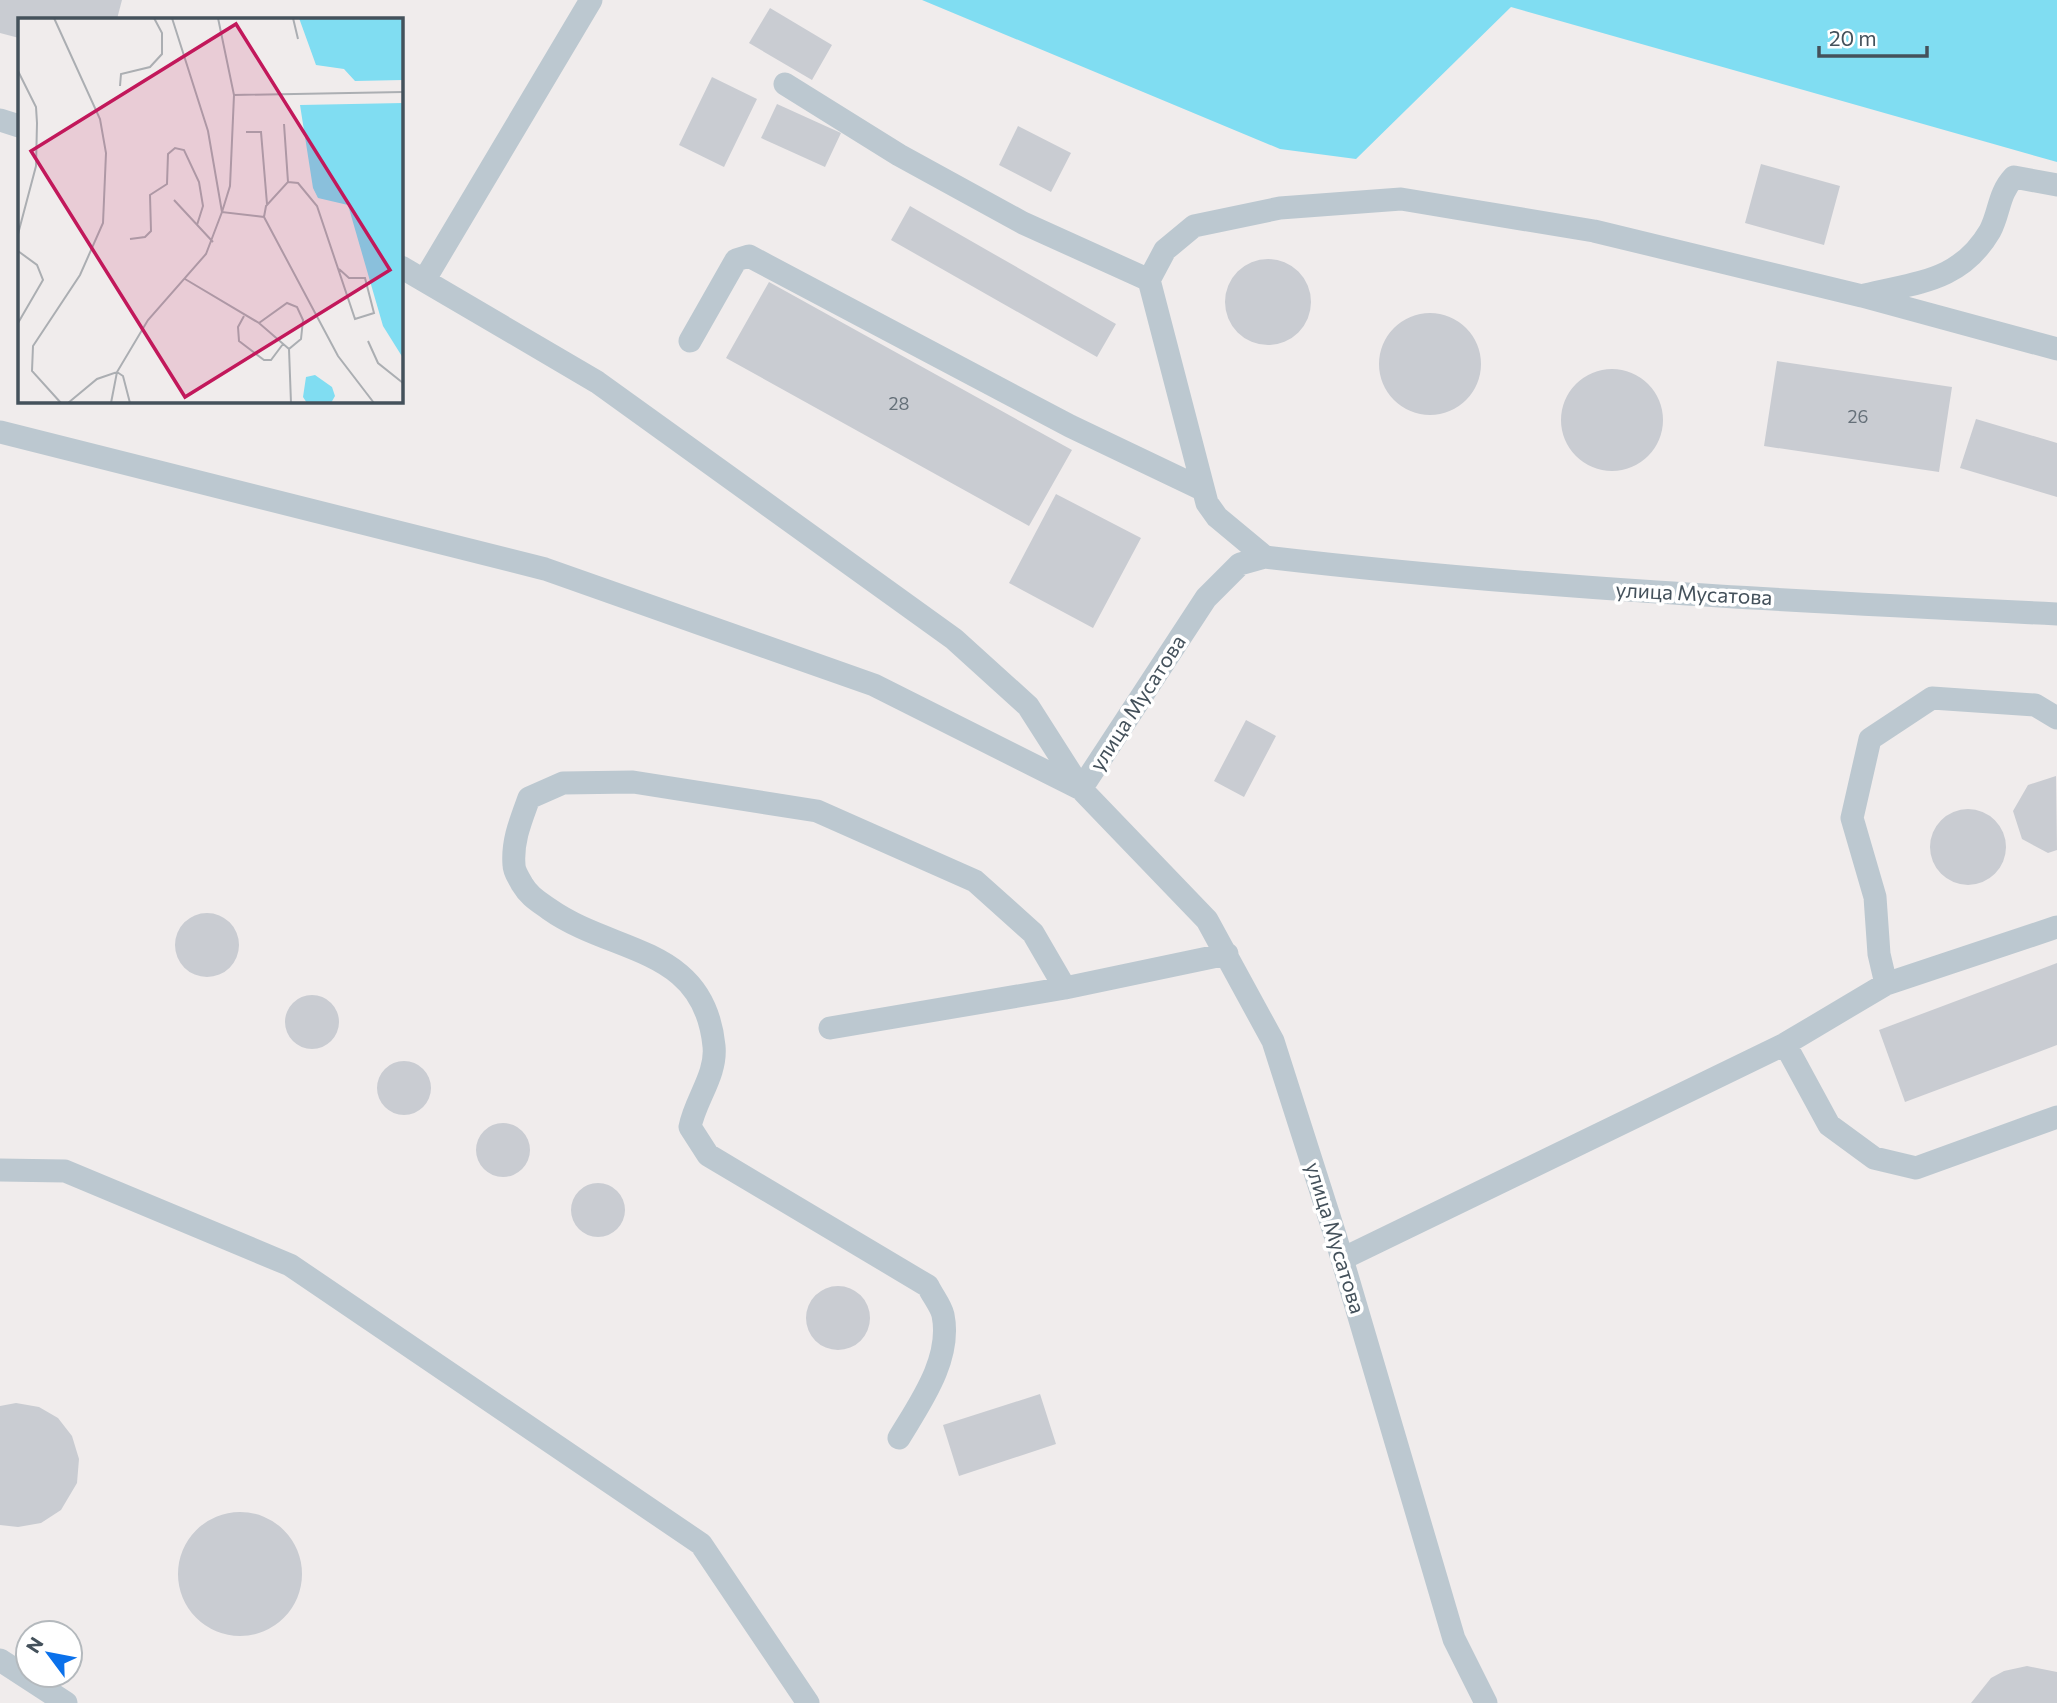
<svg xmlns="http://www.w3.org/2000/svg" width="2057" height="1703" viewBox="0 0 2057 1703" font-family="Commissioner,sans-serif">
<rect width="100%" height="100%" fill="#f0ecec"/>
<path fill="#80ddf2" d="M 922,0 L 2057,0 L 2057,162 L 1511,7 L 1356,159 L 1280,149 Z"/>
<path fill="#c9ccd2" d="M 0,0 L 122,0 L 117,19 L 19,19 L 19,38 L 0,33 Z
M 770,8 L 832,45 L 812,80 L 749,43 Z
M 712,77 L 757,99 L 724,167 L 679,145 Z
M 777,104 L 841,133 L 825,167 L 761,138 Z
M 1018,126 L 1071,153 L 1051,192 L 999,165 Z
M 1761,164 L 1840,186 L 1824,245 L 1745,223 Z
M 910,206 L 1116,324 L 1097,357 L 891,240 Z
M1225 302a43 43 0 1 1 86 0a43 43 0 1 1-86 0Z
M 769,282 L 1072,450 L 1029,526 L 726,358 Z
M1379 364a51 51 0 1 1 102 0a51 51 0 1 1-102 0Z
M 1777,361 L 1952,387 L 1939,472 L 1764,446 Z
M1561 420a51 51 0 1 1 102 0a51 51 0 1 1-102 0Z
M 1976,419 L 2057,443 L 2057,497 L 1960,468 Z
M 1056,494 L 1141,538 L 1093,628 L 1009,583 Z
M 1246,720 L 1276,736 L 1244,797 L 1214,781 Z
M 2056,776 L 2057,850 L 2048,853 L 2022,839 L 2013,811 L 2028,785 Z
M1930 847a38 38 0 1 1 76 0a38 38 0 1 1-76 0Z
M175 945a32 32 0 1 1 64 0a32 32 0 1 1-64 0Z
M 2057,963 L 2057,1045 L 1905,1102 L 1879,1030 Z
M285 1022a27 27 0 1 1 54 0a27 27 0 1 1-54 0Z
M377 1088a27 27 0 1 1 54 0a27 27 0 1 1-54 0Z
M476 1150a27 27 0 1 1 54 0a27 27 0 1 1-54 0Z
M571 1210a27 27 0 1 1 54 0a27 27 0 1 1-54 0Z
M806 1318a32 32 0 1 1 64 0a32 32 0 1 1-64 0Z
M 1040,1394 L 1056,1444 L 959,1476 L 943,1425 Z
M 16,1403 L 39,1407 L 58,1418 L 72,1436 L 79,1459 L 77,1483 L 61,1510 L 41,1523 L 18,1527 L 0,1525 L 0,1406 Z
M178 1574a62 62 0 1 1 124 0a62 62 0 1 1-124 0Z
M 2027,1666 L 2057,1672 L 2057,1703 L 1971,1703 L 1991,1678 L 2004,1671 Z"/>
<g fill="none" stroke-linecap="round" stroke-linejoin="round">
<path stroke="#bcc8d0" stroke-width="23" d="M 785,84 L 899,155 L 1023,223 L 1149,280 L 1207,503 L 1217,517 L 1265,557
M 0,120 L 19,126
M 425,279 L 591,0
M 1149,280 L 1165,250 L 1194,226 L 1280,208 L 1401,199 L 1594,231 L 1862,296 L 2057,349
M 1865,295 C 1917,282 1960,282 1990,231 C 2000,212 1998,194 2014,177 L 2057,185
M 690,341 L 736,260 L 749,256 L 1070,426 L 1202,489
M 0,432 L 545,569 L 874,685 L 1081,789 L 1028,706 L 954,639 L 597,382 L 401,267
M 1886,984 L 1879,954 L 1875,897 L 1852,818 L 1870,739 L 1932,698 L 2035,705 L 2057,718
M 830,1028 L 1065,988 L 1227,954
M 1785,1044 L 1829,1125 L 1874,1158 L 1916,1168 L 2057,1117
M 0,1170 L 65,1171 L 290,1265 L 701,1544 L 808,1703
M 1342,1259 L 1785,1044 L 1886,984 L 2057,927
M 899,1438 C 920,1403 952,1359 943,1315 C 941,1306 932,1295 928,1286 L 708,1155 L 690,1127 C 695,1100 717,1075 714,1046 C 704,945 614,955 549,909 C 538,901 529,896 522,884 C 519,878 514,872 514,865 C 512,841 521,820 529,798 L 563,783 L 633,782 L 817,811 L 975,881 L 1033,933 L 1065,988
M 0,1660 L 66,1703
M 1486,1703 L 1454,1639 L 1335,1235 L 1273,1041 L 1207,920 L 1081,789 L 1206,598 L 1240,564 L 1265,557 C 1528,588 1792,601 2057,614"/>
</g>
<g text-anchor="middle" stroke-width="7" stroke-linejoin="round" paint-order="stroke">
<g font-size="18" fill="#657079">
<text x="899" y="410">28</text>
<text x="1858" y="423">26</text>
</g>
<g font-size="21" fill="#44515b" stroke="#fff">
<text transform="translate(1694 594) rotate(3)" y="7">улица Мусатова</text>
<text transform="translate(1138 703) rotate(-57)" y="7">улица Мусатова</text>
<text transform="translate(1335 1238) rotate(73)" y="7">улица Мусатова</text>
</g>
</g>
<g transform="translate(18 18)">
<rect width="385" height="385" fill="#f0ecec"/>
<path d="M 281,0 L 385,0 L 385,62 L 337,63 L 326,51 L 298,47 ZM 385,85 L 385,340 L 365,308 L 330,187 L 300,180 L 295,170 L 282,87 ZM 297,357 L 314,369 L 317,378 L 313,385 L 289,385 L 285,379 L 288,359 Z" fill="#80ddf2"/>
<path fill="none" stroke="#abaeb2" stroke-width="2" d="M 36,0 L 82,101 L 88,135 L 85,205 L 62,257 L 15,328 L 14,353 L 43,385M 154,0 L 190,113 L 204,194 L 212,168 L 216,77 L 200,0M 275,0 L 280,21M 0,53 L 18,89 L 19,105 L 18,148 L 0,216M 102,68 L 103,56 L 132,49 L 144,36 L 144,15 L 136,0M 216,77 L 385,74M 228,114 L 243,114 L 249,186M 270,164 L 280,165 L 299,188 L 337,301 L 356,295 L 347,260 L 331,260 L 321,251M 156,182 L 195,224M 246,199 L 248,188 L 270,164 L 266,106M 112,221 L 127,219 L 133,213 L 132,177 L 149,166 L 150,136 L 157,130 L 166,132 L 181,164 L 185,188 L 179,207M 167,261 L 241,305 L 271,331M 226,298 L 220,309 L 221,323 L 246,342 L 253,342 L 265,326M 0,305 L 25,262 L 19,247 L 0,233M 241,305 L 269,285 L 279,289 L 285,302 L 283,321 L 271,331 L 273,385M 350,323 L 360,345 L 385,365M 50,385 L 79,361 L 99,354 L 105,358 L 112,385M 93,385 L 99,354 L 130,302 L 188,236 L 204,194 L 246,199 L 320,338 L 356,385"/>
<path fill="#c2185b" fill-opacity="0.15" stroke="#c2185b" stroke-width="3.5" d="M 218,6 L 372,252 L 167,379 L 13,133 Z"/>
<rect width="385" height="385" fill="none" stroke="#44515b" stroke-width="3.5"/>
</g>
<g transform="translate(49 1654) rotate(302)"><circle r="33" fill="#ffffff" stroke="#b4b9bd" stroke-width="2"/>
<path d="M0-5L12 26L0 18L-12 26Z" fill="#0b71eb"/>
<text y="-10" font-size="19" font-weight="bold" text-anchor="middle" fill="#44515b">N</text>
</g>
<path d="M1819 46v10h108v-10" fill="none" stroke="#44515b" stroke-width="3.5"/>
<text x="1829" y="46" font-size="21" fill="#44515b" stroke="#ffffff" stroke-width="5" paint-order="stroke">20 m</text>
</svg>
